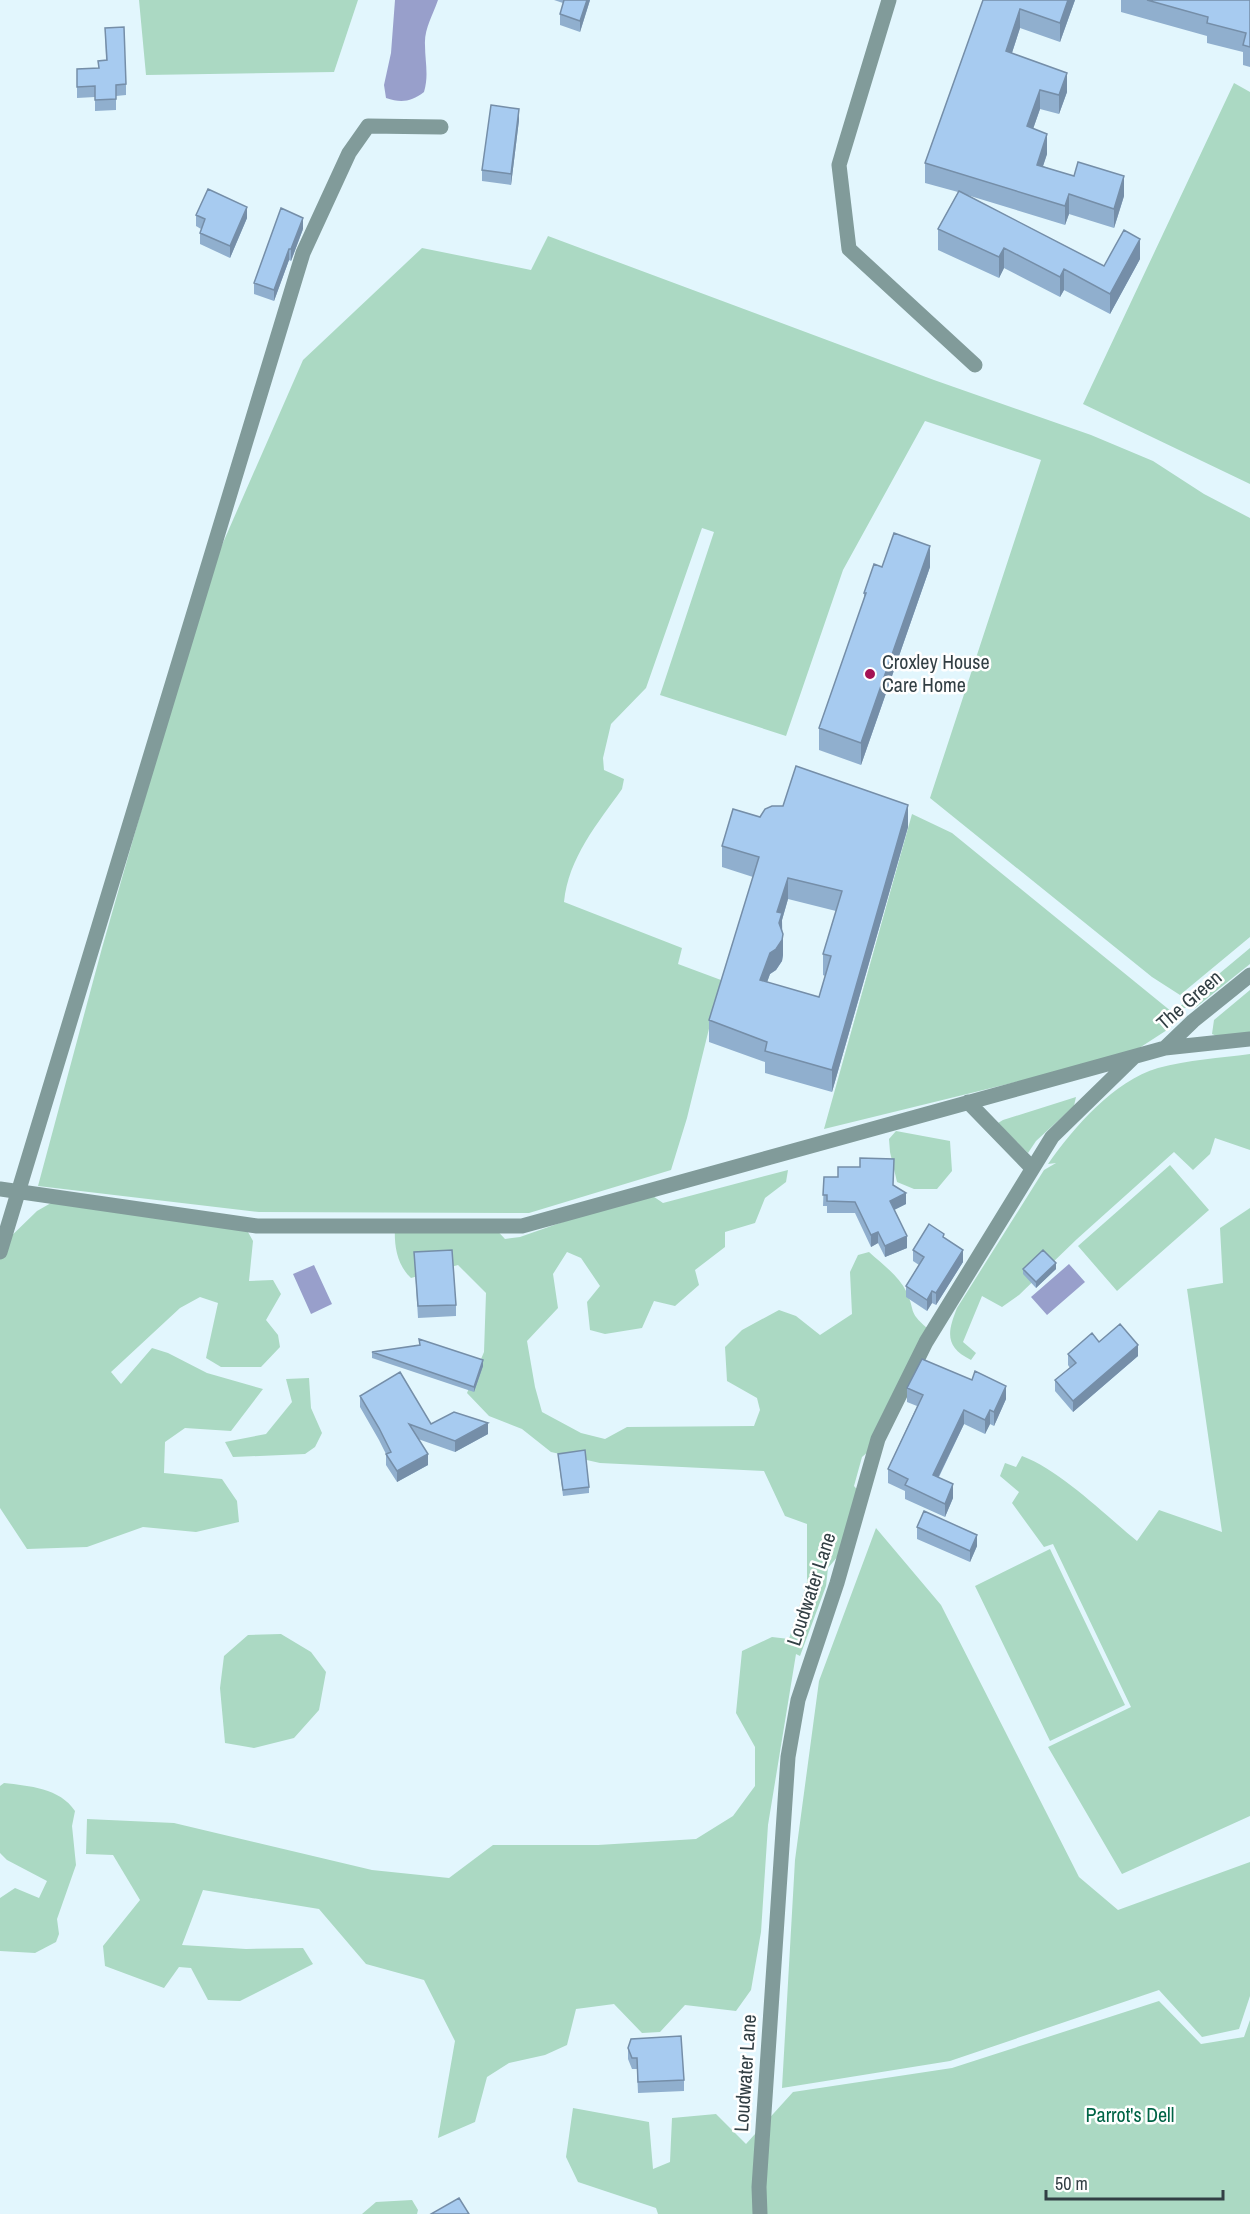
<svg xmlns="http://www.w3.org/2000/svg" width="1250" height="2214" viewBox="0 0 1250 2214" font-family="'Archivo Narrow',sans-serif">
<rect width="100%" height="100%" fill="#e2f6fd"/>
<path fill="#abd9c3" d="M 139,0 L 358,0 L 334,72 L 146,75 Z
M 1234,83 L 1250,92 L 1250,484 L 1083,404 Z
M 548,236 L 934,380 L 1091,435 L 1153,461 L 1204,494 L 1250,518 L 1250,937 L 1180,995 L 1152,977 L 930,798 L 1041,460 L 925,421 L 843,570 L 786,736 L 660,695 L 714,532 L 702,528 L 646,688 L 611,724 L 603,758 L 604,770 L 624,779 L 622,789 C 598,823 568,858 564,902 L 682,948 L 678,964 L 721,980 L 687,1118 L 671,1170 L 529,1213 L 259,1212 L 38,1186 L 102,948 L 208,577 L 303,360 L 422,248 L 531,270 Z
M 912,814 L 952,833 L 1172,1012 L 1167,1030 L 1130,1054 L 824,1129 Z
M 1250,948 L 1250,964 L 1195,1008 L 1178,1008 Z
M 1250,990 L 1250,1040 L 1229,1041 L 1212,1034 L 1214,1020 Z
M 1250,1054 L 1250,1150 L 1215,1138 L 1210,1154 L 1193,1170 L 1174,1152 L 1077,1239 L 1019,1295 L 1002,1307 L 982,1296 L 963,1342 L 976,1353 L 971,1360 C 945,1347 947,1333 957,1308 L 1044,1170 L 1056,1163 L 1048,1164 C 1074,1127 1114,1081 1158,1068 C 1188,1060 1220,1058 1250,1054 Z
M 1076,1097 L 1074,1106 L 1036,1141 L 1028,1153 L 998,1123 L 1003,1120 Z
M 896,1131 L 950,1141 L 952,1171 L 937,1189 L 914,1189 L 897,1182 L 890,1152 L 889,1139 Z
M 1170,1165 L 1209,1210 L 1117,1291 L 1078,1246 Z
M 788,1170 L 786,1182 L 765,1198 L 755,1223 L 725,1232 L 725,1247 L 695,1270 L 699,1285 L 675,1306 L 654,1301 L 642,1328 L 605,1334 L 590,1330 L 587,1302 L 600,1286 L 581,1258 L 567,1252 L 553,1274 L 558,1308 L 527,1341 L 535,1387 L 542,1412 L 581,1433 L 605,1439 L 627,1427 L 754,1426 L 760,1410 L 757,1398 L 727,1381 L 725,1347 L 742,1330 L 779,1310 L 796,1316 L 820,1335 L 852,1314 L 850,1272 L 858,1255 L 869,1252 C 881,1263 899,1276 906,1291 C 916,1311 907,1311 927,1328 L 877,1444 L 862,1457 L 854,1486 L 863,1496 L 849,1543 L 828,1568 L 826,1586 L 800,1656 L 796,1654 L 768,1825 L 761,1932 L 751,1990 L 736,2011 L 685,2005 L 660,2032 L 642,2033 L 614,2004 L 576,2009 L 567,2045 L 545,2055 L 509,2063 L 487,2077 L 475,2122 L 438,2138 L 455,2041 L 424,1980 L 366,1964 L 319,1909 L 203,1890 L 182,1945 L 246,1949 L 303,1948 L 313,1964 L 240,2001 L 208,2000 L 191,1968 L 179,1967 L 164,1988 L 105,1966 L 103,1946 L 140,1900 L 113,1855 L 86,1854 L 87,1819 L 174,1823 L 372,1870 L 449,1878 L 493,1845 L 598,1845 L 696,1839 L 733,1816 L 755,1786 L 755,1747 L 736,1713 L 742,1651 L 772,1637 L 789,1639 L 807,1582 L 807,1524 L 785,1516 L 764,1471 L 600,1463 L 551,1452 L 522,1429 L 489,1416 L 467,1393 L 484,1352 L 486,1293 L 458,1265 L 411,1278 C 396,1264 394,1244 395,1225 L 491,1224 L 505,1239 L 520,1237 L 631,1198 L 644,1190 L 663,1203 Z
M 51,1203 L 243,1223 L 253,1241 L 249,1281 L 273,1280 L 281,1294 L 266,1320 L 278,1335 L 280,1347 L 261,1367 L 221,1367 L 206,1358 L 218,1303 L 200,1297 L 180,1308 L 111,1372 L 121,1384 L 152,1348 L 168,1353 L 207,1373 L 263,1389 L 231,1431 L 185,1428 L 165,1442 L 164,1473 L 222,1479 L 237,1501 L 239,1522 L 196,1532 L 143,1527 L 87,1547 L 27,1549 L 0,1508 L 0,1245 L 2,1245 L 37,1211 Z
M 1250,1208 L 1250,1816 L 1122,1874 L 1048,1747 L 1131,1707 L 1053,1544 L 1044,1547 L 1012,1503 L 1019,1492 L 1000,1476 L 1005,1463 L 1016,1467 L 1022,1456 C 1060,1470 1105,1515 1137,1541 L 1159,1510 L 1222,1532 L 1187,1289 L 1223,1283 L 1220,1228 Z
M 309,1378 L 311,1408 L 322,1433 L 315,1447 L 305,1454 L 233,1457 L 225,1442 L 266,1434 L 292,1402 L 286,1379 Z
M 876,1528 L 941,1605 L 1079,1877 L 1118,1910 L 1250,1862 L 1250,1996 L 1239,2029 L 1202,2037 L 1159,1990 L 950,2061 L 782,2088 L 795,1860 L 819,1681 Z
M 1050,1549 L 1125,1705 L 1050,1741 L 975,1586 Z
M 281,1634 L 311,1652 L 326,1672 L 319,1710 L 294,1738 L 254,1748 L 225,1743 L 220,1688 L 224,1656 L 248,1635 Z
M 4,1783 C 29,1786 60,1788 75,1811 L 72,1826 L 76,1865 L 57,1919 L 59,1934 L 56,1942 L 35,1953 L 0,1951 L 0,1898 L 15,1888 L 39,1898 L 47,1881 L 7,1860 L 0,1853 L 0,1786 Z
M 1159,2001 L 1201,2044 L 1244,2037 L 1250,2020 L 1250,2214 L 658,2214 L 656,2208 L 578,2182 L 566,2157 L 573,2108 L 649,2122 L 653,2169 L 670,2162 L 672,2118 L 716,2114 L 746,2144 L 793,2092 L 952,2068 Z
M 412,2200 L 418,2210 L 417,2214 L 362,2214 L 376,2202 Z"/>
<path fill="#989fcb" d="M 395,0 L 438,0 C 433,15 424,29 425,45 C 425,62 429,75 424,92 C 411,102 401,103 386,98 L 384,85 L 391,53 Z
M 1069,1264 L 1085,1282 L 1047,1315 L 1031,1297 Z
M 314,1265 L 332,1304 L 311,1314 L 293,1274 Z"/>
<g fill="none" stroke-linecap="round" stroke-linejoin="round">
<path stroke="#819b9a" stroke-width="15" d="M 889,0 L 839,165 L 849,249 L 975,365
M 1165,1048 L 1193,1021 L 1250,975
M 968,1102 L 1032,1168
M 0,1189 L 257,1226 L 522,1226 L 1165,1048 L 1250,1039
M 0,1252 L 303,253 L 349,153 L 368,126 L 441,127
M 760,2214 L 759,2187 L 788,1757 L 798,1700 L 837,1583 L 878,1439 L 926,1342 L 1052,1137 L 1133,1058"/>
</g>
<path fill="#90afce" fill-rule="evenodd" d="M 554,0 L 590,0 L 580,32 L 560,25 L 560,14 L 563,3 Z
M 983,0 L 1075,0 L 1060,42 L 1020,28 L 1012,53 L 1067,92 L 1059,114 L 1040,109 L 1033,129 L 1047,154 L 1043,166 L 1124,196 L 1114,228 L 1069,214 L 1065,225 L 967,195 L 1104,266 L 1140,259 L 1110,314 L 1064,290 L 1060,297 L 1004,268 L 999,278 L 938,250 L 938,229 L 958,192 L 925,183 L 925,163 Z
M 1121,0 L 1250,0 L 1250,67 L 1243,65 L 1243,52 L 1207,43 L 1207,36 L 1121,12 Z
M 105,28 L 126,84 L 126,95 L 116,96 L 116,110 L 95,111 L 95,97 L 77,98 L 77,69 L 98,68 L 106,60 Z
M 519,120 L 511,185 L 482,181 L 482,170 Z
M 196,215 L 247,218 L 230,258 L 200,244 L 200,233 L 201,229 L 196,226 Z
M 303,229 L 291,261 L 289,260 L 274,301 L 254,294 L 254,283 Z
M 882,567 L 930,567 L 861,765 L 819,750 L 819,728 L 864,600 L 864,593 Z
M 760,817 L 908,827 L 832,1092 L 765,1073 L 765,1062 L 709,1042 L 709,1020 L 753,877 L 722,867 L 722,846 ZM 788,899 L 836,911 L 823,954 L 823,975 L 825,976 L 819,997 L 767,982 L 770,974 L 776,970 L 782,961 L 783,955 L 782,920 Z
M 824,1177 L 894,1185 L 906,1204 L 894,1210 L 907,1248 L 885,1257 L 878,1243 L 871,1247 L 855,1213 L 827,1213 L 827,1206 L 823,1206 Z
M 944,1238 L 963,1262 L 936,1305 L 932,1303 L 927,1311 L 906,1297 L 906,1286 L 919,1265 L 913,1261 L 913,1250 Z
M 414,1252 L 456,1305 L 456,1316 L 418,1318 Z
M 1023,1269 L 1056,1269 L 1036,1288 L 1023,1274 Z
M 1099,1342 L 1138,1356 L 1073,1412 L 1055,1391 L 1055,1380 L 1070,1368 L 1068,1365 L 1068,1354 Z
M 372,1352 L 483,1366 L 474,1392 L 372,1358 Z
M 907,1388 L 1006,1399 L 994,1426 L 990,1424 L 985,1434 L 964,1424 L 939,1477 L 953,1498 L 945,1517 L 905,1499 L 905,1491 L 888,1483 L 888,1469 L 917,1406 L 907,1402 Z
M 360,1396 L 431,1424 L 488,1434 L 455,1452 L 418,1439 L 428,1465 L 397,1482 L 386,1465 L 386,1454 L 379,1440 L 360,1407 Z
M 558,1454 L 589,1487 L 589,1493 L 563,1496 Z
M 917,1527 L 977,1546 L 970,1562 L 917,1539 Z
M 628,2048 L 684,2080 L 684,2091 L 638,2093 L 637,2069 L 632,2069 L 628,2059 Z"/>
<path fill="#758ea8" d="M 587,0 L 590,0 L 580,32 L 580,21 Z
M 1068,0 L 1075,0 L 1060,42 L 1060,23 Z
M 1020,9 L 1020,28 L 1006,71 L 1006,51 Z
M 1067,73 L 1067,92 L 1059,114 L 1059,95 Z
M 1040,90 L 1040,109 L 1027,146 L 1027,126 Z
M 519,109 L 519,120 L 511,185 L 511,174 Z
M 1047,134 L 1047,154 L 1037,184 L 1037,165 Z
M 1124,176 L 1124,196 L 1114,228 L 1114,209 Z
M 1069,194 L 1069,214 L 1065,225 L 1065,206 Z
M 247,207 L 247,218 L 230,258 L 230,246 Z
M 303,218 L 303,229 L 291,261 L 291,249 Z
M 1140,239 L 1140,259 L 1110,314 L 1110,294 Z
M 1004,248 L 1004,268 L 999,278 L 999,257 Z
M 289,249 L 289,260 L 274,301 L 274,290 Z
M 1064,269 L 1064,290 L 1060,297 L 1060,277 Z
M 930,546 L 930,567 L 861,765 L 861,743 Z
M 908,805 L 908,827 L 832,1092 L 832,1070 Z
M 788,878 L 788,899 L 782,920 L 782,935 L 779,944 L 777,912 Z
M 783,934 L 783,955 L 782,961 L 776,970 L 770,974 L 760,1002 L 760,980 L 770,953 Z
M 906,1193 L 906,1204 L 890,1212 L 890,1201 Z
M 878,1232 L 878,1243 L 871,1247 L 871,1235 Z
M 907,1236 L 907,1248 L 885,1257 L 885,1246 Z
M 963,1250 L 963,1262 L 936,1305 L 936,1293 Z
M 1056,1263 L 1056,1269 L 1036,1288 L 1036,1282 Z
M 932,1291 L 932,1303 L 927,1311 L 927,1300 Z
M 1138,1345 L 1138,1356 L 1073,1412 L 1073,1401 Z
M 483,1360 L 483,1366 L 474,1392 L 474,1387 Z
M 1006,1386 L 1006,1399 L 994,1426 L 994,1412 Z
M 964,1410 L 964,1424 L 933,1488 L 933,1475 Z
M 990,1410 L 990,1424 L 985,1434 L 985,1420 Z
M 488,1423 L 488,1434 L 455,1452 L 455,1441 Z
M 428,1454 L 428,1465 L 397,1482 L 397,1471 Z
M 953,1484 L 953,1498 L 945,1517 L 945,1504 Z
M 977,1535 L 977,1546 L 970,1562 L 970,1551 Z"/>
<path fill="#a7cbf0" stroke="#758ea8" stroke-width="1.5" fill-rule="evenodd" d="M 564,0 L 587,0 L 580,21 L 560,14 Z
M 983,0 L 1068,0 L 1060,23 L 1020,9 L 1006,51 L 1067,73 L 1059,95 L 1040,90 L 1027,126 L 1047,134 L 1037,165 L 1074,176 L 1078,162 L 1124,176 L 1114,209 L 1069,194 L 1065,206 L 925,163 Z
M 1147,0 L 1250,0 L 1250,47 L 1243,45 L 1246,33 L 1207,23 L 1208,17 Z
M 124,27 L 126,84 L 116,85 L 116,99 L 95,100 L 95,86 L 77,87 L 77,69 L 99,68 L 98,61 L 107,60 L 105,28 Z
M 491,105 L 519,109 L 511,174 L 482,170 Z
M 208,189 L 247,207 L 230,246 L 200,233 L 205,219 L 196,215 Z
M 959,191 L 1104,266 L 1124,230 L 1140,239 L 1110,294 L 1064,269 L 1060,277 L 1004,248 L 999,257 L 938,229 Z
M 281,208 L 303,218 L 291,249 L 289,249 L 274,290 L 254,283 Z
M 894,533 L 930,546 L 861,743 L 819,728 L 866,593 L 864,593 L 874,564 L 882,567 Z
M 796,766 L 908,805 L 832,1070 L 765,1051 L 767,1042 L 709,1020 L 759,857 L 722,846 L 733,809 L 760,817 L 765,809 L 772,806 L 783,806 ZM 788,878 L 842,891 L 823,954 L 831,956 L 819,997 L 760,980 L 770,953 L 776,949 L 782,940 L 783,934 L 779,923 L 782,913 L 777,912 Z
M 860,1158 L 894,1159 L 893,1185 L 906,1193 L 890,1201 L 907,1236 L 885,1246 L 878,1232 L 871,1235 L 855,1202 L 827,1201 L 827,1195 L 823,1195 L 824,1177 L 838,1177 L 838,1167 L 860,1167 Z
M 929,1224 L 944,1234 L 943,1237 L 963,1250 L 936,1293 L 932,1291 L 927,1300 L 906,1286 L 924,1257 L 913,1250 Z
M 452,1250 L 456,1305 L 418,1306 L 414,1252 Z
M 1043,1250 L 1056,1263 L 1036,1282 L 1023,1269 Z
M 1120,1324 L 1138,1345 L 1073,1401 L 1055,1380 L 1076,1363 L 1068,1354 L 1092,1333 L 1099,1342 Z
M 419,1339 L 483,1360 L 474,1387 L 372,1352 L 420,1345 Z
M 922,1359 L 972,1380 L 975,1371 L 1006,1386 L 994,1412 L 990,1410 L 985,1420 L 964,1410 L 933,1475 L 953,1484 L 945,1504 L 905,1485 L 908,1479 L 888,1469 L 923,1395 L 907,1388 Z
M 400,1372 L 431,1424 L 454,1412 L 488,1423 L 455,1441 L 409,1424 L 428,1454 L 397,1471 L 386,1454 L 391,1452 L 379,1428 L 360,1396 Z
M 585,1450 L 589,1487 L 563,1490 L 558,1454 Z
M 924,1511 L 977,1535 L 970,1551 L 917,1527 Z
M 681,2036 L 684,2080 L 638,2082 L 637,2058 L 632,2058 L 628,2048 L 631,2039 Z
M 459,2198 L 469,2214 L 431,2214 Z"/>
<circle fill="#a41254" stroke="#fff" stroke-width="2" cx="870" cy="674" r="6"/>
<g text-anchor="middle" stroke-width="5" stroke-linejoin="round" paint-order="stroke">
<g font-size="20" fill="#323f44" stroke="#fff" text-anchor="start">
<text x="882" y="669">Croxley House<tspan x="882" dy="23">Care Home</tspan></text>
</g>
<g font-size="20" fill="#323f44" stroke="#fff">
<text transform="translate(1189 1000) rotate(-41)" y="7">The Green</text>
<text transform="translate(811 1589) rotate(-72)" y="7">Loudwater Lane</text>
<text transform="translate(745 2073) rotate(-86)" y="7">Loudwater Lane</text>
</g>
<g font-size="20" fill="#006446" stroke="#fff">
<text x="1130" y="2122">Parrot's Dell</text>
</g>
</g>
<path d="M1046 2190v9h177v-9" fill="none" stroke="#323f44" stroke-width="3"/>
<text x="1055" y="2190" font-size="18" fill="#323f44" stroke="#ffffff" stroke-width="4.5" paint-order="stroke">50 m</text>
</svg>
